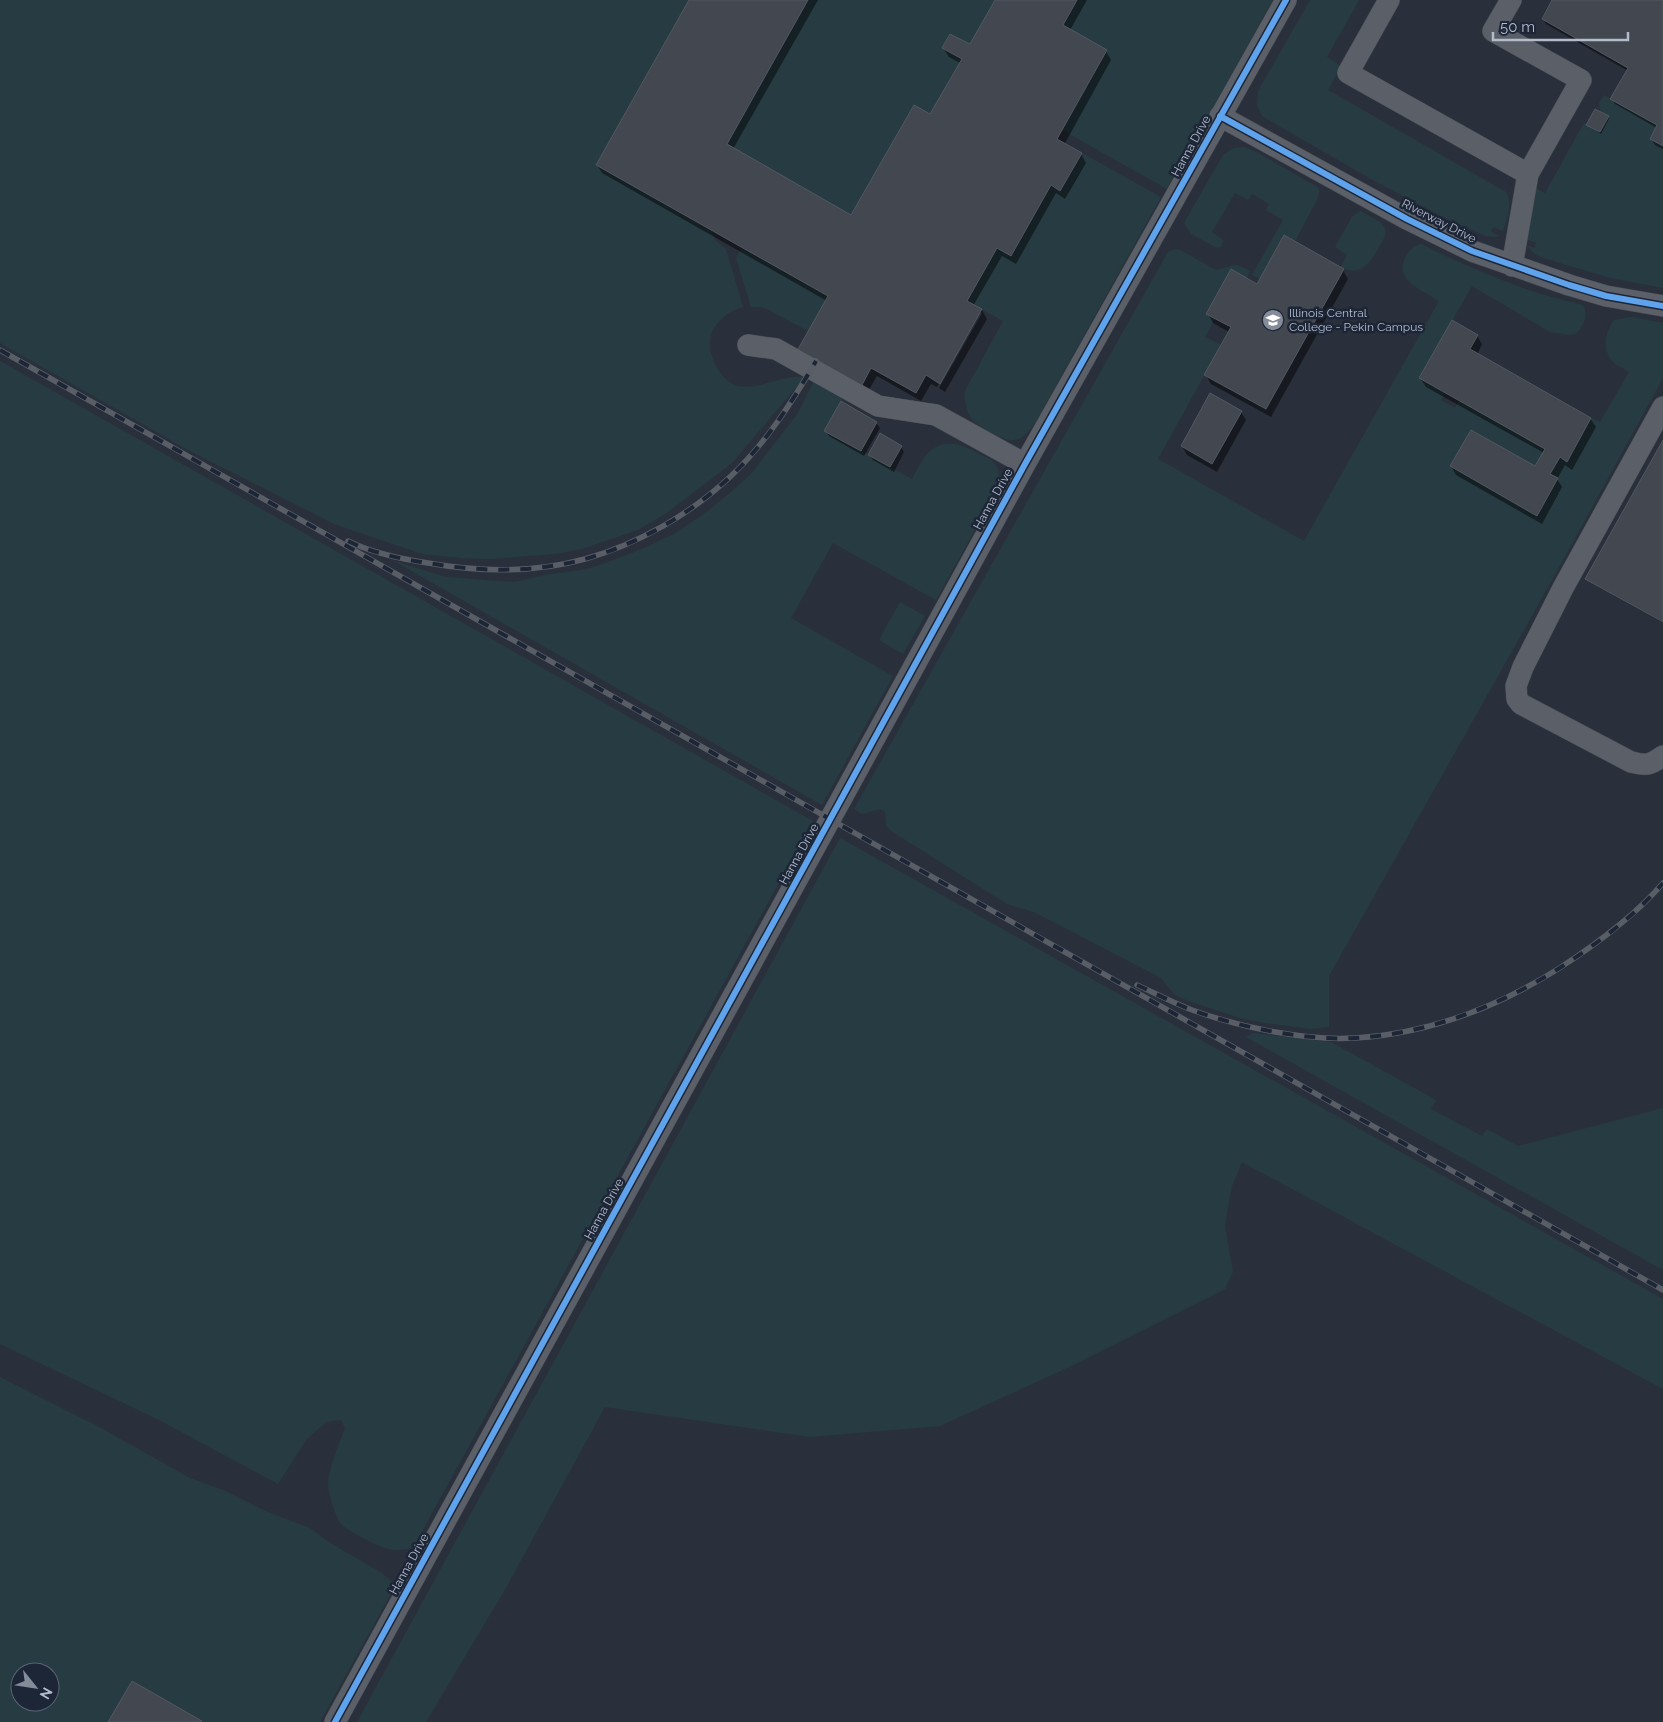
<svg xmlns="http://www.w3.org/2000/svg" width="1663" height="1722" viewBox="0 0 1663 1722" font-family="Raleway,sans-serif">
<rect width="100%" height="100%" fill="#2a303b"/>
<path fill="#263c42" fill-rule="evenodd" d="M 0,0 L 689,0 L 596,165 L 712,231 L 716,241 L 726,249 L 743,307 C 729,311 716,321 711,334 C 708,344 711,355 715,364 C 737,409 771,373 805,377 L 732,463 L 668,512 L 638,530 L 582,549 L 555,554 L 490,559 L 460,558 L 422,554 L 334,524 L 188,450 L 0,343 Z
M 808,0 L 995,0 L 970,44 L 950,34 L 942,48 L 962,59 L 930,114 L 913,106 L 851,215 L 727,144 Z
M 1077,0 L 1273,0 L 1167,189 L 1062,130 L 1107,51 L 1063,25 Z
M 1310,0 L 1359,0 L 1327,57 L 1341,66 L 1328,90 L 1506,192 C 1513,203 1507,219 1503,231 L 1493,227 L 1491,232 L 1500,236 L 1495,237 L 1486,236 L 1447,219 L 1369,178 L 1262,116 L 1257,105 L 1258,91 Z
M 1604,95 L 1657,125 L 1650,139 L 1663,146 L 1663,288 L 1611,278 L 1563,264 L 1536,255 L 1526,245 L 1535,248 L 1536,243 L 1526,239 L 1533,187 L 1545,193 L 1584,123 L 1600,132 L 1609,116 L 1600,111 L 1599,103 Z
M 1245,147 L 1260,154 L 1319,188 L 1318,198 L 1295,241 L 1284,235 L 1260,279 L 1252,275 L 1283,220 L 1266,210 L 1269,204 L 1252,194 L 1248,200 L 1235,193 L 1212,232 L 1223,240 L 1221,247 L 1217,248 L 1191,234 L 1184,223 L 1223,155 L 1234,148 Z
M 1082,153 L 1161,197 L 1035,423 C 1030,430 1024,438 1015,440 C 1005,442 977,426 971,418 C 966,410 964,400 965,391 L 1003,321 L 967,301 L 997,248 L 1010,256 L 1051,185 L 1060,191 Z
M 1360,211 C 1367,215 1380,220 1384,227 C 1388,233 1383,240 1380,245 C 1372,261 1361,278 1341,267 L 1347,255 L 1335,247 L 1352,217 Z
M 1421,244 C 1472,269 1527,293 1583,305 C 1589,316 1584,325 1576,334 L 1569,335 L 1550,332 L 1472,286 L 1419,378 L 1445,393 L 1441,400 L 1455,408 L 1459,400 L 1545,449 L 1535,466 L 1471,430 L 1450,466 L 1536,515 L 1558,478 L 1550,474 L 1560,457 L 1567,462 L 1591,418 L 1600,422 L 1629,372 C 1624,368 1617,366 1612,361 C 1602,349 1605,332 1614,320 L 1632,317 L 1663,323 L 1663,378 L 1551,582 L 1329,976 L 1329,1027 L 1310,1029 L 1266,1023 L 1240,1018 L 1188,1001 L 1174,994 L 1161,978 L 1036,913 L 1007,904 L 891,831 L 886,825 L 885,812 L 881,809 L 862,814 L 854,809 L 1168,252 L 1175,249 L 1180,250 L 1216,270 C 1234,266 1233,261 1250,271 L 1247,278 L 1231,270 L 1206,313 L 1215,319 L 1205,337 L 1221,345 L 1158,459 L 1304,541 L 1439,301 C 1423,290 1393,281 1406,256 C 1410,249 1414,246 1421,244 Z
M 741,249 L 745,249 L 828,296 L 808,331 L 767,309 L 761,307 L 751,307 L 736,258 Z
M 0,361 L 813,821 L 414,1546 C 400,1554 385,1549 371,1542 C 362,1537 345,1530 339,1521 C 335,1514 328,1492 328,1484 C 328,1472 340,1440 345,1429 L 341,1420 L 326,1422 L 306,1440 L 278,1484 L 161,1421 L 0,1344 Z
M 814,381 L 843,398 L 825,431 L 912,479 C 918,469 923,455 934,448 C 951,438 966,447 981,455 C 985,457 991,459 994,463 C 1000,470 1000,480 998,488 L 936,600 L 833,543 L 791,618 L 893,676 L 822,805 L 394,561 L 446,577 L 514,582 L 545,575 L 588,569 L 635,552 L 674,534 L 708,511 L 731,492 L 751,474 L 798,413 Z
M 900,602 L 925,616 L 903,654 L 879,640 Z
M 840,838 L 1663,1299 L 1663,1389 L 1242,1162 L 1231,1189 L 1225,1226 L 1233,1272 L 1225,1289 L 1067,1368 L 940,1426 L 810,1437 L 605,1407 L 507,1586 L 426,1722 L 357,1722 Z
M 1253,1033 L 1331,1042 L 1436,1100 L 1431,1109 L 1482,1136 L 1487,1129 L 1518,1146 L 1663,1108 L 1663,1270 L 1246,1037 Z
M 0,1377 L 99,1427 L 190,1478 L 223,1490 L 265,1511 L 310,1528 L 327,1541 L 382,1573 L 391,1581 L 394,1588 L 320,1722 L 201,1722 L 202,1720 L 132,1681 L 108,1722 L 0,1722 ZM 20,1672 L 50,1672 L 50,1702 L 20,1702 Z"/>
<path fill="#0007" d="M 691,0 L 818,0 L 733,149 L 852,216 L 930,116 L 960,63 L 949,57 L 943,48 L 970,46 L 996,0 L 1087,0 L 1070,30 L 1106,51 L 1111,60 L 1064,145 L 1081,154 L 1086,163 L 1065,199 L 1056,193 L 1016,264 L 1002,256 L 973,306 L 982,310 L 987,319 L 945,392 L 939,388 L 982,313 L 979,313 L 937,387 L 931,384 L 921,401 L 877,376 L 866,395 L 827,301 L 602,173 L 597,165 Z
M 1554,0 L 1663,0 L 1663,149 L 1655,145 L 1651,139 L 1657,128 L 1615,104 L 1612,99 L 1628,71 L 1546,24 L 1543,19 Z
M 1608,117 L 1609,119 L 1601,134 L 1588,125 Z
M 1343,270 L 1348,279 L 1271,417 L 1211,384 L 1206,375 L 1229,332 L 1213,323 L 1208,314 L 1257,285 Z
M 1477,336 L 1482,344 L 1477,355 L 1590,418 L 1596,427 L 1572,470 L 1565,465 L 1557,479 L 1562,487 L 1542,524 L 1456,475 L 1451,466 L 1536,467 L 1544,453 L 1426,387 L 1420,378 Z
M 1241,412 L 1246,420 L 1217,472 L 1187,455 L 1182,446 Z
M 876,423 L 880,428 L 864,456 L 829,436 L 826,431 Z
M 1663,443 L 1663,623 L 1588,581 L 1587,579 Z
M 901,447 L 904,452 L 894,472 L 873,460 L 869,455 Z"/>
<path fill="#424750" stroke="#525862" d="M 689,0 L 808,0 L 727,144 L 851,215 L 914,105 L 930,114 L 962,59 L 942,48 L 950,34 L 970,44 L 995,0 L 1077,0 L 1063,25 L 1107,50 L 1057,139 L 1082,153 L 1060,191 L 1051,185 L 1011,256 L 997,248 L 967,301 L 982,309 L 940,384 L 926,375 L 916,393 L 871,368 L 861,387 L 797,351 L 828,296 L 596,165 Z
M 1552,0 L 1663,0 L 1663,146 L 1650,139 L 1657,125 L 1610,99 L 1628,68 L 1542,19 Z
M 1595,109 L 1609,116 L 1600,132 L 1586,125 Z
M 1284,235 L 1344,269 L 1266,409 L 1204,375 L 1231,327 L 1206,314 L 1231,269 L 1257,284 Z
M 1452,320 L 1478,335 L 1470,349 L 1591,418 L 1567,462 L 1560,457 L 1550,474 L 1558,478 L 1537,516 L 1450,466 L 1471,430 L 1535,466 L 1545,449 L 1419,378 Z
M 1210,393 L 1242,411 L 1212,464 L 1181,446 Z
M 841,401 L 877,422 L 861,451 L 824,431 Z
M 880,433 L 902,446 L 890,467 L 868,455 Z
M 1663,440 L 1663,622 L 1585,579 Z
M 132,1681 L 202,1721 L 201,1722 L 108,1722 Z"/>
<g fill="none" stroke-linecap="round" stroke-linejoin="round">
<g stroke="#464b53" stroke-width="22">
<path id="minor" d="M 1389,0 L 1348,73 L 1528,174
M 1511,0 L 1493,31 L 1581,80 L 1528,174 L 1512,266
M 1220,116 L 1407,219 L 1472,251 L 1569,285 L 1606,296 L 1663,306
M 748,345 L 776,349 L 878,406 L 936,415 L 1025,464
M 1663,407 L 1563,588 L 1523,667 L 1516,686 L 1517,699 L 1521,704 L 1631,762 C 1647,766 1650,765 1663,756
M 335,1722 L 1025,464 L 1286,0"/>
</g>
<use href="#minor" stroke="#5b5f68" stroke-width="21"/>
<g stroke="#595e66" stroke-width="5.5">
<path id="rail" d="M 0,350 L 1663,1290
M 348,541 C 372,553 401,559 428,563 C 479,572 534,573 585,559 C 638,544 691,514 731,476 C 766,443 792,402 816,361
M 1137,985 C 1155,993 1173,1003 1192,1010 C 1239,1027 1305,1041 1355,1038 C 1427,1034 1497,1007 1558,969 C 1595,945 1634,917 1663,883"/>
</g>
<use href="#rail" stroke="#1c2637" stroke-width="4" stroke-dasharray="11" stroke-linecap="butt"/>
<g stroke="#1c2637" stroke-width="9">
<path id="cycleway" d="M 1220,116 L 1407,219 L 1472,251 L 1569,285 L 1606,296 L 1663,306
M 335,1722 L 1025,464 L 1286,0"/>
</g>
<use href="#cycleway" stroke="#60a3ed" stroke-width="6"/>
</g>
<defs>
<g id="university-disc" transform="scale(1.125)"><circle r="9.5" fill="#848b99" stroke="#1c2637"/><path d="M0-5L7-2L0 1L-7-2ZM-4 1L0 2.5L4 1V4Q0 6-4 4Z" fill="#fff"/></g>
</defs>
<g fill-rule="evenodd">
<use href="#university-disc" x="1273" y="320"/>
</g>
<g text-anchor="middle" stroke-width="5" stroke-linejoin="round" paint-order="stroke">
<g font-size="12" fill="#b4bccc" stroke="#1c2637">
<text transform="translate(1191 146) rotate(-61)" y="4">Hanna Drive</text>
<text transform="translate(1439 221) rotate(27)" y="4">Riverway Drive</text>
<text transform="translate(993 499) rotate(-61)" y="4">Hanna Drive</text>
<text transform="translate(799 854) rotate(-61)" y="4">Hanna Drive</text>
<text transform="translate(604 1209) rotate(-61)" y="4">Hanna Drive</text>
<text transform="translate(409 1564) rotate(-61)" y="4">Hanna Drive</text>
</g>
<g font-size="12" fill="#b4bccc" stroke="#1c2637" text-anchor="start">
<text x="1289" y="317">Illinois Central<tspan x="1289" dy="14">College - Pekin Campus</tspan></text>
</g>
</g>
<g transform="translate(35 1687) rotate(120)"><circle r="24" fill="#1c2637" stroke="#596273"/>
<path d="M0-4L9 19L0 12L-9 19Z" fill="#848b99"/>
<text y="-8" font-size="14" font-weight="bold" text-anchor="middle" fill="#b4bccc">N</text>
</g>
<path d="M1493 32v8h135v-8" fill="none" stroke="#b4bccc" stroke-width="2.5"/>
<text x="1500" y="32" font-size="15" fill="#b4bccc" stroke="#1c2637" stroke-width="4" paint-order="stroke">50 m</text>
</svg>
